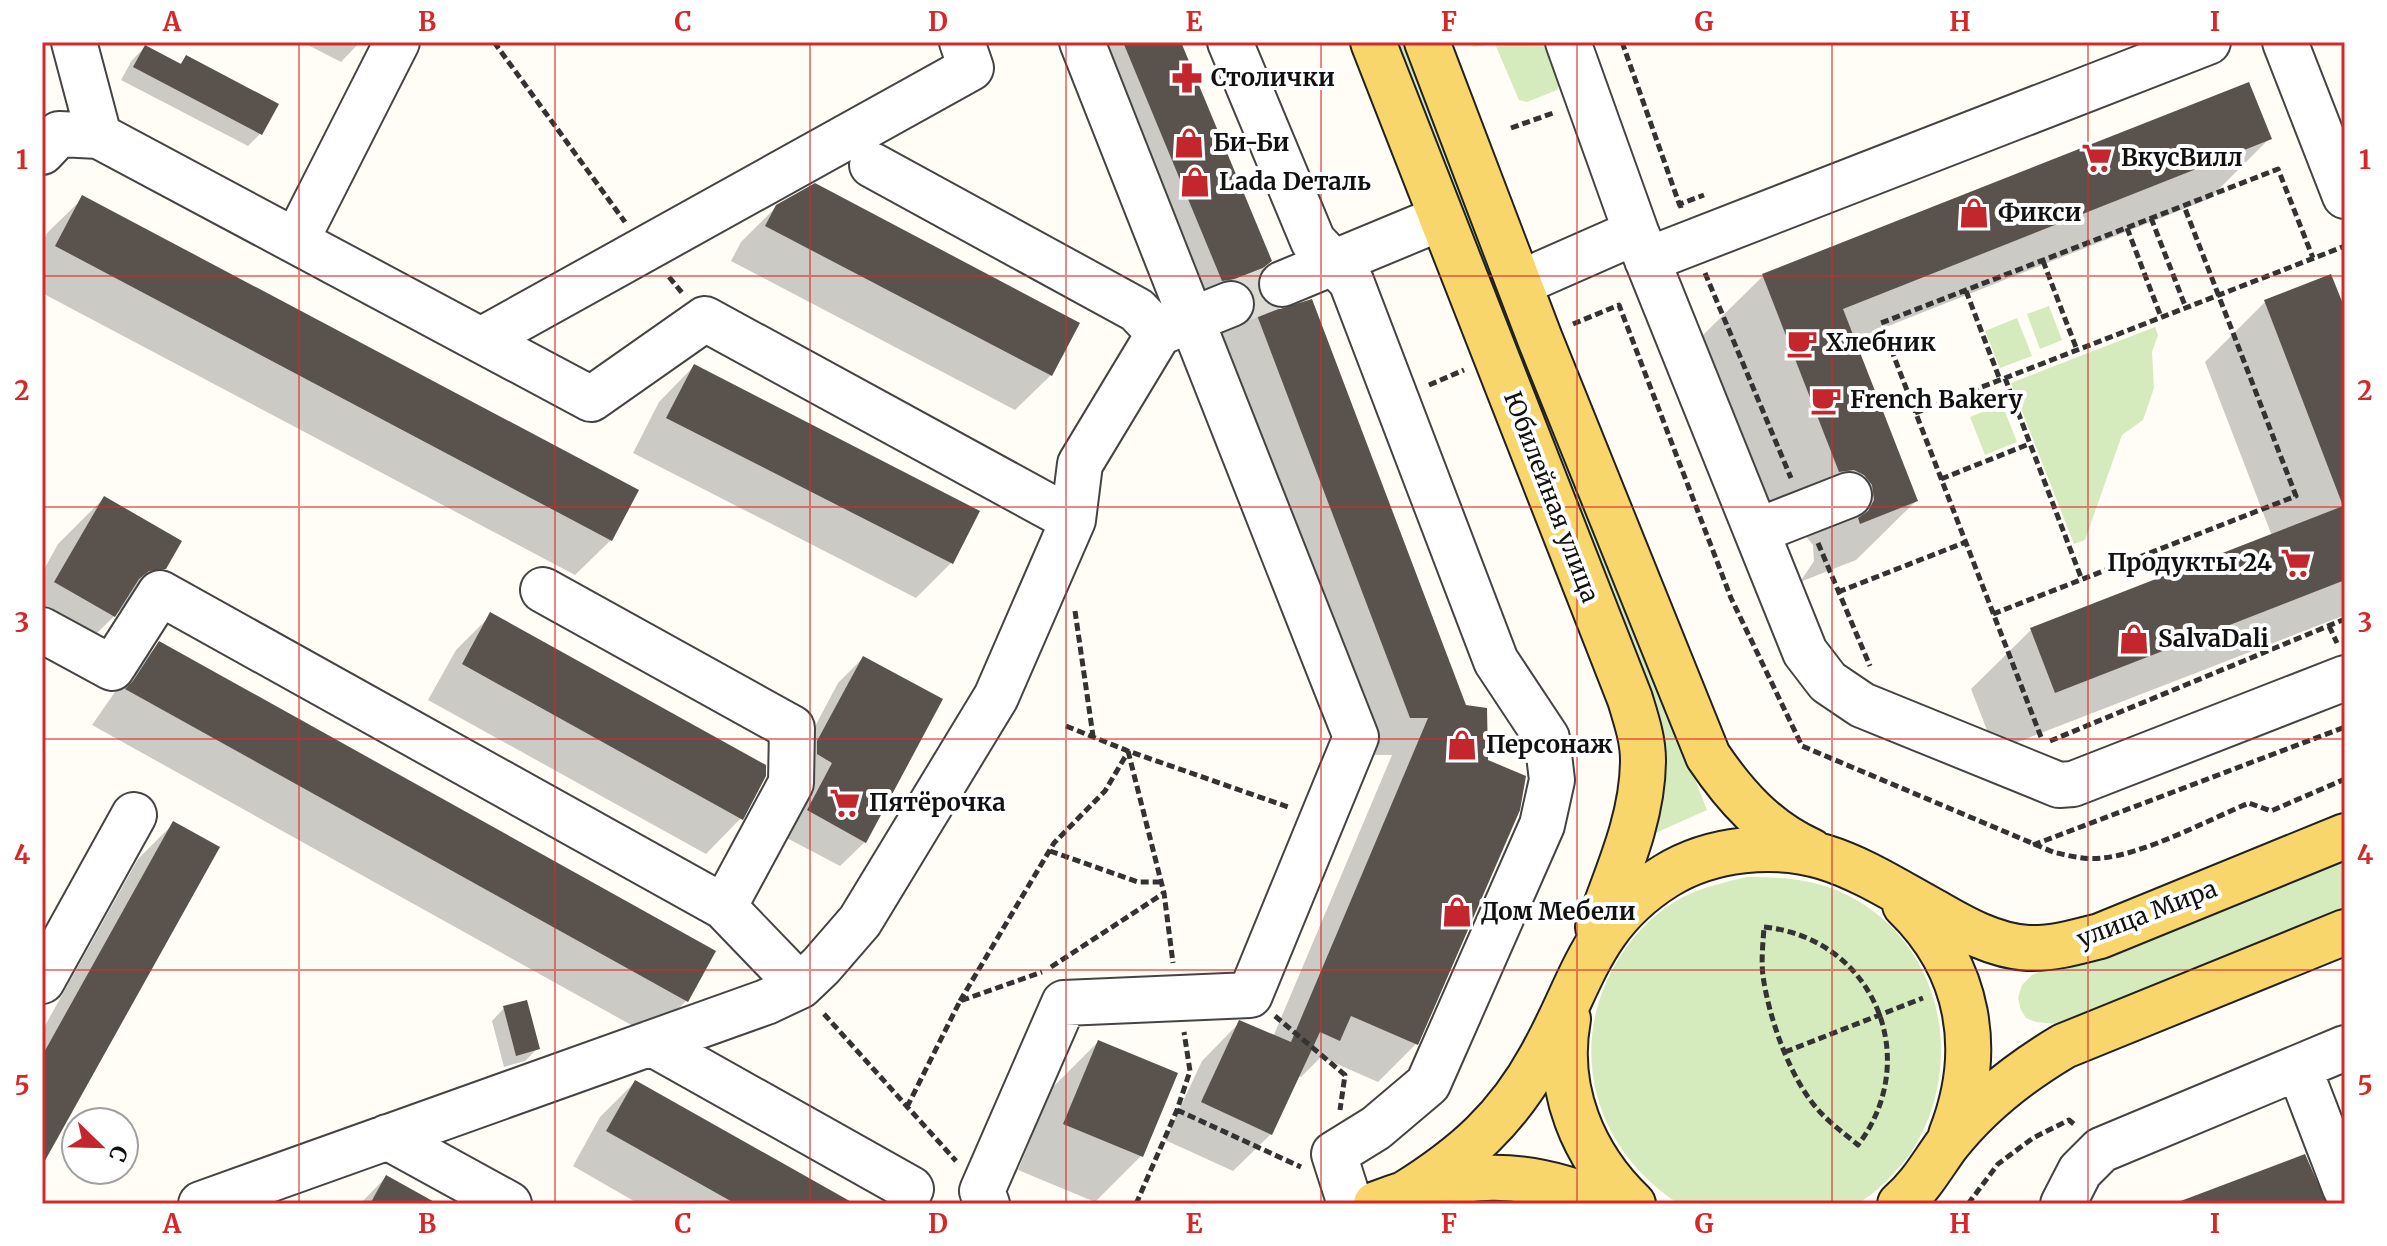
<svg xmlns="http://www.w3.org/2000/svg" width="2387" height="1246" viewBox="0 0 2387 1246" font-family="Merriweather,serif">
<rect width="100%" height="100%" fill="#fffdf5"/>
<path fill="#d5ebbd" d="M 1391,42 L 1408,42 L 1707,810 L 1651,835 C 1663,801 1670,780 1663,744 Z
M 1469,42 L 1548,42 L 1562,76 L 1557,90 L 1527,102 L 1519,100 L 1495,44 L 1473,47 Z
M 2049,306 L 2062,340 L 2040,349 L 2027,314 Z
M 2017,318 L 2032,356 L 2000,368 L 1985,331 Z
M 2155,327 L 2158,335 L 2152,352 L 2154,388 L 2143,420 L 2122,435 L 2085,540 L 2074,544 L 2011,383 Z
M 2002,404 L 2017,442 L 1985,455 L 1970,417 Z
M 2345,848 L 2345,910 L 2056,1024 L 2036,1022 L 2026,1018 L 2021,1010 L 2018,998 L 2022,985 L 2032,975 L 2081,953 Z
M 1747,877 C 1782,877 1815,879 1847,895 C 1943,943 1967,1064 1912,1151 C 1901,1167 1873,1198 1855,1204 C 1843,1207 1825,1204 1812,1204 C 1768,1204 1723,1204 1679,1204 C 1592,1148 1564,1043 1621,955 C 1636,932 1658,910 1683,897 C 1704,887 1725,882 1747,877 Z"/>
<path fill="#0003" d="M 302,42 L 360,42 L 341,62 Z
M 1070,42 L 1179,42 L 1259,271 L 1255,280 L 1257,295 L 1465,707 L 1416,1044 L 1378,1082 L 1321,1057 L 1301,1077 L 1298,1076 L 1271,1134 L 1233,1171 L 1165,1140 L 1202,1061 L 1239,1023 L 1273,1037 L 1392,755 L 1372,755 Z
M 145,47 L 179,65 L 186,57 L 260,134 L 248,146 L 121,80 L 132,60 Z
M 2269,139 L 2209,199 L 1853,340 L 1916,501 L 1856,560 L 1800,582 L 1814,561 L 1813,545 L 1804,534 L 1780,531 L 1703,335 L 1763,276 Z
M 83,198 L 611,540 L 575,575 L 42,293 L 42,243 L 47,233 Z
M 777,206 L 1051,375 L 1015,410 L 731,261 L 741,242 Z
M 2265,302 L 2345,315 L 2345,615 L 1995,751 L 1971,689 L 2031,630 L 2272,536 L 2205,362 Z
M 694,366 L 977,512 L 951,563 L 916,598 L 633,453 L 659,402 Z
M 104,498 L 164,568 L 67,662 L 42,647 L 42,573 L 58,544 Z
M 491,615 L 741,818 L 706,854 L 428,700 L 456,650 Z
M 159,644 L 687,1000 L 651,1036 L 92,725 L 124,679 Z
M 863,658 L 865,842 L 840,866 L 783,836 L 793,768 L 838,683 Z
M 173,824 L 42,1162 L 42,1031 L 138,859 Z
M 504,1008 L 537,1049 L 525,1061 L 504,1067 L 492,1021 Z
M 1098,1042 L 1141,1156 L 1095,1202 L 1018,1170 L 1052,1088 Z
M 635,1082 L 851,1204 L 639,1204 L 573,1166 L 600,1117 Z
M 386,1177 L 434,1204 L 360,1204 Z"/>
<path fill="#5a524d" d="M 1123,42 L 1181,42 L 1272,261 L 1263,268 L 1257,280 L 1259,294 L 1267,304 L 1280,309 L 1312,299 L 1466,705 L 1487,708 L 1488,760 L 1526,776 L 1520,810 L 1418,1045 L 1351,1016 L 1340,1041 L 1320,1032 L 1272,1135 L 1201,1102 L 1239,1020 L 1291,1042 L 1428,718 L 1410,718 L 1255,310 L 1254,294 L 1246,284 L 1235,279 L 1222,281 Z
M 145,45 L 181,64 L 186,55 L 279,104 L 262,135 L 133,67 Z
M 2249,82 L 2272,139 L 1843,309 L 1918,501 L 1860,524 L 1858,518 L 1868,511 L 1874,500 L 1872,485 L 1864,475 L 1854,470 L 1839,472 L 1762,274 Z
M 815,183 L 1080,323 L 1052,376 L 765,226 L 776,205 Z
M 82,195 L 639,490 L 612,541 L 55,246 Z
M 2331,274 L 2345,309 L 2345,580 L 2055,693 L 2030,628 L 2343,506 L 2264,300 Z
M 694,364 L 980,511 L 953,564 L 666,418 Z
M 104,496 L 182,541 L 166,569 L 149,571 L 139,579 L 115,617 L 54,582 Z
M 490,612 L 766,765 L 766,776 L 743,820 L 462,664 Z
M 159,641 L 716,951 L 688,1002 L 125,689 L 133,681 Z
M 863,656 L 943,699 L 866,843 L 807,810 L 832,763 L 817,754 L 817,741 Z
M 173,821 L 220,847 L 42,1166 L 42,1056 Z
M 527,1000 L 540,1049 L 516,1056 L 503,1006 Z
M 1098,1040 L 1178,1073 L 1143,1157 L 1063,1124 Z
M 635,1080 L 855,1204 L 736,1204 L 606,1131 Z
M 2305,1154 L 2327,1204 L 2178,1204 L 2178,1202 Z
M 386,1175 L 438,1204 L 370,1204 Z"/>
<g fill="none" stroke-linecap="round" stroke-linejoin="round">
<path stroke="#dbdad3" stroke-width="44" stroke-dasharray="44 22" stroke-linecap="butt" d="M 1231,304 L 1282,284"/>
<g stroke="#444" stroke-width="48">
<path id="minor" d="M 74,42 L 99,136
M 1230,42 L 1313,241 L 1351,281 L 1496,661 L 1547,738 L 1552,780 L 1542,825 L 1428,1084 L 1376,1128 L 1334,1154 L 1350,1204
M 1568,42 L 1636,232 L 1805,652 L 1828,682 L 1862,705 L 2059,785 L 2073,784 L 2345,678
M 2285,42 L 2345,196
M 42,152 L 59,134 L 99,136 L 591,399 L 705,319 L 1073,520
M 872,165 L 1137,310 L 1159,333
M 296,241 L 397,42
M 1647,260 L 2208,42
M 1520,283 L 1636,232
M 1282,284 L 1441,218
M 481,340 L 971,68 L 962,42
M 1757,531 L 1849,495
M 543,590 L 792,728 L 791,783 L 724,907
M 42,630 L 112,668 L 160,593 L 724,907 L 800,986
M 42,981 L 134,815
M 651,1043 L 911,1189
M 2299,1068 L 2345,1188
M 387,1137 L 509,1204
M 201,1204 L 766,1002 L 800,986 L 821,966 L 860,921 L 996,697 L 1073,520 L 1080,464 L 1159,333 L 1231,304
M 987,1204 L 982,1191 L 1064,1003 L 1250,995 L 1356,737 L 1082,42
M 2063,1204 L 2080,1171 L 2101,1150 L 2345,1048"/>
</g>
<g stroke="#222" stroke-width="48">
<path id="major" d="M 1373,42 L 1630,699 C 1636,719 1643,739 1643,760 C 1643,818 1617,874 1598,927
M 1427,42 L 1540,339 L 1708,756 C 1735,796 1766,831 1811,851
M 1905,905 C 1970,968 1984,1051 1951,1135
M 1568,1019 C 1555,1089 1583,1156 1633,1204
M 1406,1193 C 1465,1156 1507,1119 1541,1057 C 1582,985 1589,924 1666,876 C 1711,848 1774,842 1824,857 C 1863,869 1898,892 1933,911 C 1962,928 1994,946 2028,948 C 2052,949 2077,942 2100,936 L 2345,836
M 1376,1204 C 1462,1171 1522,1167 1607,1204
M 1900,1204 C 1920,1187 1931,1167 1946,1146 C 1978,1105 2020,1072 2064,1046 L 2345,932"/>
</g>
<path stroke="#333" stroke-width="5" stroke-dasharray="8 4" stroke-linecap="butt" d="M 494,42 L 625,222
M 1622,42 L 1680,206
M 1511,128 L 1556,112
M 1681,208 L 1680,204 L 1704,195
M 2151,218 L 2186,308
M 2127,228 L 2161,317
M 2043,261 L 2077,350
M 1705,273 L 1791,478
M 669,277 L 683,294
M 1966,291 L 2000,380
M 1573,324 L 1619,305 L 1731,598 L 1802,746 L 2053,852 C 2069,856 2086,860 2102,858 C 2145,854 2208,820 2249,803 L 2271,811 L 2345,779
M 2005,378 L 2082,580
M 1429,385 L 1464,370
M 1915,413 L 2345,246
M 1941,479 L 2029,444
M 1818,543 L 1870,666
M 1838,592 L 1966,542
M 1075,611 L 1093,736
M 1993,614 L 2296,496 L 2184,206
M 2329,626 L 2337,643
M 1066,726 L 1128,751 L 1291,808
M 2041,737 L 1881,323 L 2278,169 L 2313,258
M 2050,741 L 2345,619
M 1128,751 L 1164,893 L 1173,963
M 2033,845 L 2345,727
M 1050,851 L 1138,882 L 1161,882
M 1764,927 C 1873,938 1924,1058 1858,1145 C 1845,1134 1831,1124 1820,1112 C 1791,1081 1769,1019 1763,976 C 1761,961 1763,943 1764,927 Z
M 1051,967 L 1164,893
M 960,1001 L 1054,843 L 1105,791 L 1128,752
M 824,1014 L 956,1161
M 1275,1016 L 1345,1075 L 1340,1110
M 1785,1052 L 1923,998
M 907,1107 L 960,1001 L 1042,972
M 1177,1110 L 1301,1167
M 1136,1204 L 1177,1110 L 1190,1071 L 1184,1032
M 1968,1204 L 1998,1164 L 2033,1138 L 2069,1120 L 2076,1126"/>
<use href="#minor" stroke="#fff" stroke-width="44"/>
<use href="#major" stroke="#f9d66b" stroke-width="44"/>
</g>
<path fill="none" stroke="#d62828" stroke-width="2" stroke-opacity="0.55" d="M 299,42 L 299,1204M 555,42 L 555,1204M 810,42 L 810,1204M 1066,42 L 1066,1204M 1321,42 L 1321,1204M 1577,42 L 1577,1204M 1832,42 L 1832,1204M 2088,42 L 2088,1204M 42,276 L 2345,276M 42,507 L 2345,507M 42,739 L 2345,739M 42,970 L 2345,970"/>
<defs>
<g id="pharmacy-bare" transform="scale(2.4)"><path d="M-2-6h4v4h4v4h-4v4h-4v-4h-4v-4h4Z" fill="#c4262e" stroke="#fff" stroke-width="2.5" paint-order="stroke"/></g>
<g id="shop-bare" transform="scale(2.4)"><path d="M-5-2.5h2.3a2.7 3.5 0 0 1 5.4 0H5L5.5 6h-11ZM-1.5-2.5h3a1.5 2.3 0 0 0-3 0Z" fill="#c4262e" stroke="#fff" stroke-width="2.5" paint-order="stroke"/></g>
<g id="supermarket-bare" transform="scale(2.4)"><path d="M-6-5.5h2.5l.6 2H6L4.5 2H-2.5L-4.4-4H-6ZM-1.5 3.2a1.3 1.3 0 1 0 .1 0ZM3 3.2a1.3 1.3 0 1 0 .1 0Z" fill="#c4262e" stroke="#fff" stroke-width="2.5" paint-order="stroke"/></g>
<g id="cafe-bare" transform="scale(2.4)"><path d="M-5.5-4.5H6V0H3Q3 3.5 0 3.5H-2.5Q-5.5 3.5-5.5 0ZM3-3.2v2h1.7v-2ZM-6 4.5H4V6H-6Z" fill="#c4262e" stroke="#fff" stroke-width="2.5" paint-order="stroke"/></g>
</defs>
<g fill-rule="evenodd">
<use href="#pharmacy-bare" x="1187" y="78"/>
<use href="#shop-bare" x="1189" y="143"/>
<use href="#supermarket-bare" x="2097" y="158"/>
<use href="#shop-bare" x="1195" y="182"/>
<use href="#shop-bare" x="1974" y="213"/>
<use href="#cafe-bare" x="1802" y="343"/>
<use href="#cafe-bare" x="1826" y="400"/>
<use href="#supermarket-bare" x="2296" y="563"/>
<use href="#shop-bare" x="2134" y="639"/>
<use href="#shop-bare" x="1462" y="745"/>
<use href="#supermarket-bare" x="845" y="803"/>
<use href="#shop-bare" x="1457" y="912"/>
</g>
<g text-anchor="middle" stroke-width="8" stroke-linejoin="round" paint-order="stroke">
<g font-size="24" font-weight="bold" fill="#111" stroke="#fff" text-anchor="start">
<text x="1211" y="86">Столички</text>
<text x="1213" y="151">Би-Би</text>
<text x="2121" y="166">ВкусВилл</text>
<text x="1219" y="190">Lada Dеталь</text>
<text x="1998" y="221">Фикси</text>
<text x="1826" y="351">Хлебник</text>
<text x="1850" y="408">French Bakery</text>
<text x="2272" y="571" text-anchor="end">Продукты 24</text>
<text x="2158" y="647">SalvaDali</text>
<text x="1486" y="753">Персонаж</text>
<text x="869" y="811">Пятёрочка</text>
<text x="1481" y="920">Дом Мебели</text>
</g>
<g font-size="24" fill="#111" stroke="#fff">
<text transform="translate(1551 497) rotate(69)" y="8">Юбилейная улица</text>
<text transform="translate(2147 914) rotate(-21)" y="8">улица Мира</text>
</g>
</g>
<rect width="2387" height="1246" fill="none" stroke="#ffffff" stroke-width="88"/>
<g transform="translate(100 1146) rotate(113)"><circle r="38" fill="#ffffff" stroke="#a0a0a0" stroke-width="2"/>
<path d="M0-6L14 30L0 20L-14 30Z" fill="#c4262e"/>
<text y="-12" font-size="22" font-weight="bold" text-anchor="middle" fill="#111111">С</text>
</g>
<rect x="44" y="44" width="2299" height="1158" fill="none" stroke="#d62828" stroke-width="3"/>
<g font-size="26" text-anchor="middle" font-weight="bold" fill="#d62828">
<text x="172" y="31">A</text>
<text x="427" y="31">B</text>
<text x="683" y="31">C</text>
<text x="938" y="31">D</text>
<text x="1194" y="31">E</text>
<text x="1449" y="31">F</text>
<text x="1704" y="31">G</text>
<text x="1960" y="31">H</text>
<text x="2215" y="31">I</text>
<text x="22" y="169">1</text>
<text x="2365" y="169">1</text>
<text x="22" y="400">2</text>
<text x="2365" y="400">2</text>
<text x="22" y="632">3</text>
<text x="2365" y="632">3</text>
<text x="22" y="864">4</text>
<text x="2365" y="864">4</text>
<text x="22" y="1095">5</text>
<text x="2365" y="1095">5</text>
<text x="172" y="1233">A</text>
<text x="427" y="1233">B</text>
<text x="683" y="1233">C</text>
<text x="938" y="1233">D</text>
<text x="1194" y="1233">E</text>
<text x="1449" y="1233">F</text>
<text x="1704" y="1233">G</text>
<text x="1960" y="1233">H</text>
<text x="2215" y="1233">I</text>
</g>
</svg>
